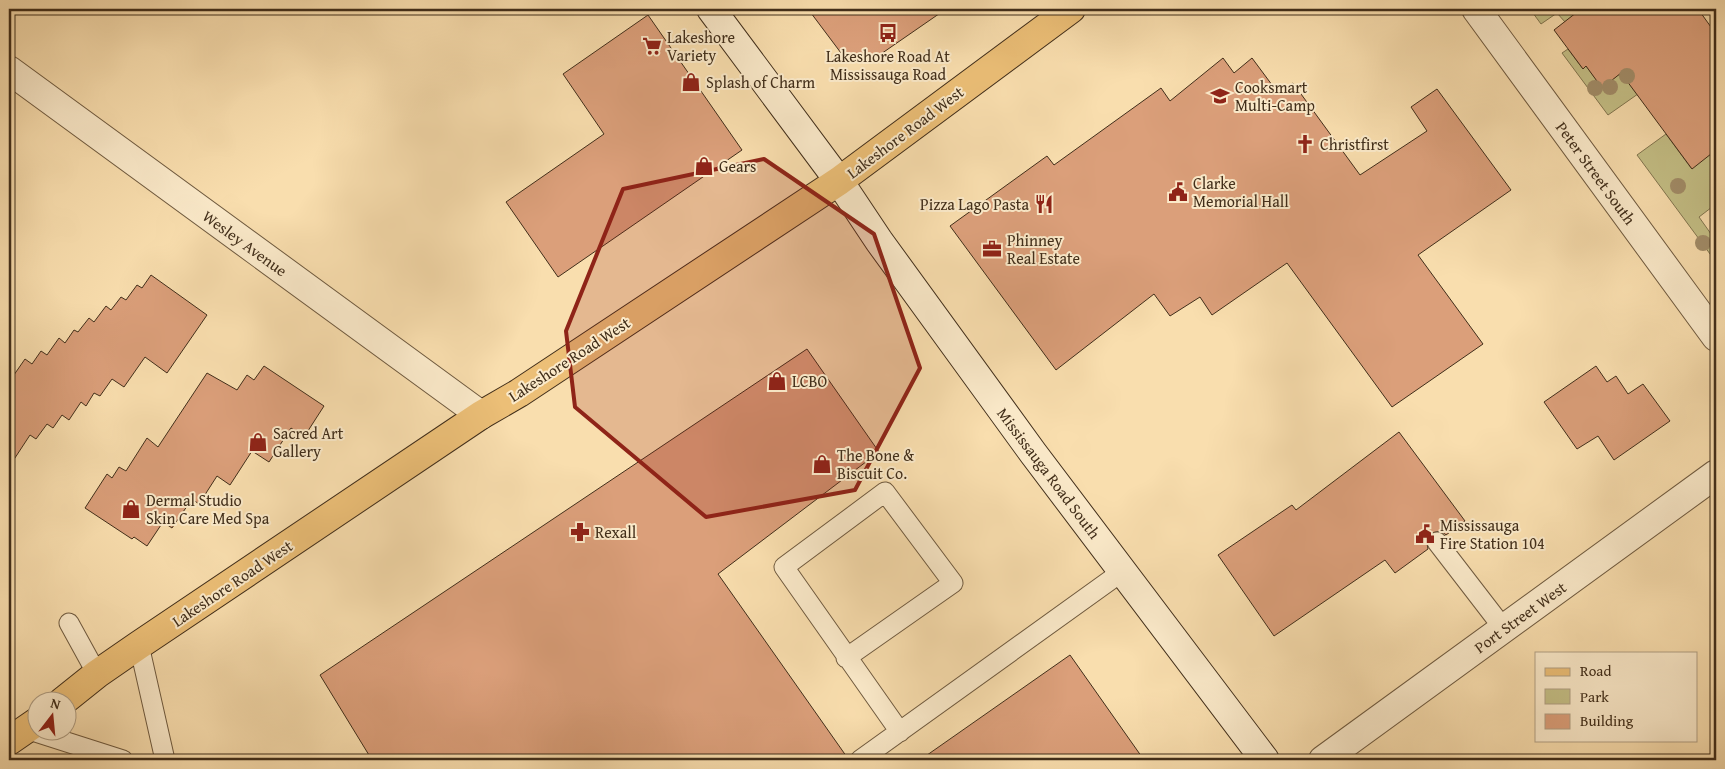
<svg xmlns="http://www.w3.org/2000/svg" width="1725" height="769" viewBox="0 0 1725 769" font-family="'Gentium Book Plus',serif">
<rect width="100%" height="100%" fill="#f9deae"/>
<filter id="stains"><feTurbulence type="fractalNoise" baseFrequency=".004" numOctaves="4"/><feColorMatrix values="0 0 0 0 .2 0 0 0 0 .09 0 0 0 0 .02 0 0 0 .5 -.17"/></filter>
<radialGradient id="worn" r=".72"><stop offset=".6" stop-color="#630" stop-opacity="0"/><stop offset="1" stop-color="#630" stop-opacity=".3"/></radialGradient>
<path fill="#c4bf86" stroke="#827650" d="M 1530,9 L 1569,9 L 1574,15 L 1565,22 L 1557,13 L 1541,24 Z
M 1568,49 L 1583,69 L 1586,66 L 1602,87 L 1629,67 L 1645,89 L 1608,115 L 1562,53 Z
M 1666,134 L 1691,168 L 1716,150 L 1716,204 L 1699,217 L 1716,241 L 1716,262 L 1637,155 Z"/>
<path fill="#db9f7a" stroke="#412e1a" d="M 808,9 L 946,9 L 878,56 L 844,57 Z
M 1581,9 L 1698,9 L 1716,34 L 1716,150 L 1692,169 L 1621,73 L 1602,88 L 1586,66 L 1583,69 L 1554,30 Z
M 648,15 L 742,150 L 558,277 L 506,202 L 604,134 L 563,74 Z
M 1223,58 L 1234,73 L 1252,58 L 1278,93 L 1293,83 L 1360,175 L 1427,131 L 1411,107 L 1437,89 L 1511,190 L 1418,255 L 1483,344 L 1392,407 L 1287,263 L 1212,315 L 1200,297 L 1170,316 L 1154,294 L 1056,370 L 950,226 L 1047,156 L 1054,165 L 1161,88 L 1170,101 Z
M 151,275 L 207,315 L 167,373 L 145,357 L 124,387 L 112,379 L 100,396 L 94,393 L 86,406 L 81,402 L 69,420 L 62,415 L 53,428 L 47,424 L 36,439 L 30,435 L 9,467 L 9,382 L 25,359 L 32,364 L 41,351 L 47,355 L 59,338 L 65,343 L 74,330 L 78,332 L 89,318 L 94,322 L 106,306 L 111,310 L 121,297 L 126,300 L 137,285 L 142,288 Z
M 807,349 L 879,452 L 718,574 L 849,760 L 372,760 L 320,675 Z
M 264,366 L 324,406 L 304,437 L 291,428 L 269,462 L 252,451 L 230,485 L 217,476 L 199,504 L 192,499 L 172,528 L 163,522 L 147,546 L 134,537 L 132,539 L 85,508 L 107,474 L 112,478 L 119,467 L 126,471 L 147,438 L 158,447 L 207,373 L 237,390 L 247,375 L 254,380 Z
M 1596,366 L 1607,382 L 1616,376 L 1628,394 L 1643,384 L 1670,421 L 1614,460 L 1598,436 L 1577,449 L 1544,402 Z
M 1399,432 L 1465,521 L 1446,535 L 1441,531 L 1431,533 L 1426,538 L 1428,549 L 1395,573 L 1385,560 L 1274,636 L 1218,555 L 1292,505 L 1296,510 Z
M 1070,655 L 1144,760 L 920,760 Z"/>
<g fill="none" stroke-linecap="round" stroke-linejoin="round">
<g stroke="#6f5a3f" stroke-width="21">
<path id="lane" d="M 1437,542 L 1504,629
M 69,623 L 97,674
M 139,645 L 165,760
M 846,658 L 953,583 L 885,492 L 784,567 L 900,732
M 26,729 L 123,760
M 860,760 L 1123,571"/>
</g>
<g stroke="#6f5a3f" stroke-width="30">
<path id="street" d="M 1476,9 L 1716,337
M 9,70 L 481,415
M 1323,760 L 1716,474"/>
</g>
<g stroke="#412e1a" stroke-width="30">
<path id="secondary" d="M 711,9 L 839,181 L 879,241 L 1033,453 L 1265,760"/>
</g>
<g stroke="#412e1a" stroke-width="30">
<path id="primary" d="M 62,702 L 97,674 L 139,645 L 481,415 L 519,393 L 839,181 L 1071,9
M 9,741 L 38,721"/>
</g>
<use href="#lane" stroke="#fbeaca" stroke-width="19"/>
<use href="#street" stroke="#fbeaca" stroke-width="28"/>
<use href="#secondary" stroke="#fbeaca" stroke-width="28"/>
<use href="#primary" stroke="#ecbf77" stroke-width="28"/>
</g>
<g fill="#a28d69">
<circle cx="1627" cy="76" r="8"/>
<circle cx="1610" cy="87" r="8"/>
<circle cx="1595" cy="88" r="8"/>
<circle cx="1678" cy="186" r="8"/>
<circle cx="1703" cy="243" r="8"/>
</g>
<path fill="#8f2418" fill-opacity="0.2" stroke="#8f2418" stroke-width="4" stroke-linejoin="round" d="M 764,159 L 874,234 L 920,368 L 855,490 L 706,517 L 575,407 L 566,331 L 623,189 Z"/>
<defs>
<g id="bus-bare" transform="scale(1.5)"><path d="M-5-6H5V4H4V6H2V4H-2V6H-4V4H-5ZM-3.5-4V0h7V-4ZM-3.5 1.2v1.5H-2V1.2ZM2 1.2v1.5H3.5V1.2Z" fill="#8f2418" stroke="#fbeaca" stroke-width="2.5" paint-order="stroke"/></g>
<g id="supermarket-bare" transform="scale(1.5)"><path d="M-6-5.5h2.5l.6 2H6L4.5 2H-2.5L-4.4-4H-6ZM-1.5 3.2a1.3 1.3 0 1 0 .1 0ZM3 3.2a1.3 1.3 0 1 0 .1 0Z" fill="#8f2418" stroke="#fbeaca" stroke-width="2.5" paint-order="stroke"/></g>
<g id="shop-bare" transform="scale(1.5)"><path d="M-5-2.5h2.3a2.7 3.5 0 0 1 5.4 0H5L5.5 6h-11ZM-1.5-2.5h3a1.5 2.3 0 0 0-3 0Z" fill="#8f2418" stroke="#fbeaca" stroke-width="2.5" paint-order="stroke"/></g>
<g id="university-bare" transform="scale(1.5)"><path d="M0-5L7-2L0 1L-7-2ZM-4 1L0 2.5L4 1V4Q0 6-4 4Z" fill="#8f2418" stroke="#fbeaca" stroke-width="2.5" paint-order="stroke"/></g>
<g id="church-bare" transform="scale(1.5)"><path d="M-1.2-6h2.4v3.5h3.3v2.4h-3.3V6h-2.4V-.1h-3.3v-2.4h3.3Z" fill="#8f2418" stroke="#fbeaca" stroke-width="2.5" paint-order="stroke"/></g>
<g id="civic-bare" transform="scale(1.5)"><path d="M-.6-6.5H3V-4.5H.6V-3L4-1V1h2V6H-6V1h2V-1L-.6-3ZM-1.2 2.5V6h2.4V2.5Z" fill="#8f2418" stroke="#fbeaca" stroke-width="2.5" paint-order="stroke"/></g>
<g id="restaurant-bare" transform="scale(1.5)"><path d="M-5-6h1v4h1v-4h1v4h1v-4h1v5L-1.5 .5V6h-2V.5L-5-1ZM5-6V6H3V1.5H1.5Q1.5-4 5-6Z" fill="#8f2418" stroke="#fbeaca" stroke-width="2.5" paint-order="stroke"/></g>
<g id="office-bare" transform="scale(1.5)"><path d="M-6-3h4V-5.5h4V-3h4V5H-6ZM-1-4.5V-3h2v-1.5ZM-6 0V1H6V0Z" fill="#8f2418" stroke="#fbeaca" stroke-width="2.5" paint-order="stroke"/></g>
<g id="pharmacy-bare" transform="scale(1.5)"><path d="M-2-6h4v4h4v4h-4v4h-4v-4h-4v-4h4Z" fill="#8f2418" stroke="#fbeaca" stroke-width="2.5" paint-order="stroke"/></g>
</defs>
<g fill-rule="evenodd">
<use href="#bus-bare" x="888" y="33"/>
<use href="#supermarket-bare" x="652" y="46"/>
<use href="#shop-bare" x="691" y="82"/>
<use href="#university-bare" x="1220" y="96"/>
<use href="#church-bare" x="1305" y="144"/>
<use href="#shop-bare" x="704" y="166"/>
<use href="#civic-bare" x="1178" y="192"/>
<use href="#restaurant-bare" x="1044" y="204"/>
<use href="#office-bare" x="992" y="249"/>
<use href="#shop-bare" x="777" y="381"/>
<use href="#shop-bare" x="258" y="442"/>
<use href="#shop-bare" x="822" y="464"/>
<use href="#shop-bare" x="131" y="509"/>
<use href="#pharmacy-bare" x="580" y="532"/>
<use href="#civic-bare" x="1425" y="534"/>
</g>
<g text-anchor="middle" stroke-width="4" stroke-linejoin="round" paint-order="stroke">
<g font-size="16" fill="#412e1a" stroke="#fbeaca" text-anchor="start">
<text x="667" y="43">Lakeshore<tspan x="667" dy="18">Variety</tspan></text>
<text x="888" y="62" text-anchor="middle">Lakeshore Road At<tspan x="888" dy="18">Mississauga Road</tspan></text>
<text x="706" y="88">Splash of Charm</text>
<text x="1235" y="93">Cooksmart<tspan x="1235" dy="18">Multi-Camp</tspan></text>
<text x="1320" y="150">Christfirst</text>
<text x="719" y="172">Gears</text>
<text x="1193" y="189">Clarke<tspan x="1193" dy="18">Memorial Hall</tspan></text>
<text x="1029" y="210" text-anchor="end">Pizza Lago Pasta</text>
<text x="1007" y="246">Phinney<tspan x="1007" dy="18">Real Estate</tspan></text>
<text x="792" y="387">LCBO</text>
<text x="273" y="439">Sacred Art<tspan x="273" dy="18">Gallery</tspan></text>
<text x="837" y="461">The Bone &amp;<tspan x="837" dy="18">Biscuit Co.</tspan></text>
<text x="146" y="506">Dermal Studio<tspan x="146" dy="18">Skin Care Med Spa</tspan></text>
<text x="1440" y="531">Mississauga<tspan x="1440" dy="18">Fire Station 104</tspan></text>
<text x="595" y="538">Rexall</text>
</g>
<g font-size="16" fill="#412e1a" stroke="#fbeaca">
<text transform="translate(905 132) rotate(-37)" y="6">Lakeshore Road West</text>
<text transform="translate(1596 173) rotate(54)" y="6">Peter Street South</text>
<text transform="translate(245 243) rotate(36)" y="6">Wesley Avenue</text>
<text transform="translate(569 359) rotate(-33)" y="6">Lakeshore Road West</text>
<text transform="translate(1049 473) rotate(53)" y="6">Mississauga Road South</text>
<text transform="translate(232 583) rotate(-34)" y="6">Lakeshore Road West</text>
<text transform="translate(1520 617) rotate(-36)" y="6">Port Street West</text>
</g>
</g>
<rect width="1725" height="769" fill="none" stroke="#f9deae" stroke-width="30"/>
<rect x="10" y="10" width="1705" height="749" fill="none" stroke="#412e1a" stroke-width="2.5"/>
<rect x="15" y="15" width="1695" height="739" fill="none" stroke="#412e1a"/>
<rect x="1535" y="652" width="162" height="90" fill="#fbeaca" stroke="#b19f84"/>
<rect x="1545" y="668" width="25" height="8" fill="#ecbf77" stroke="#b19f84"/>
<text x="1580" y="676" font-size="15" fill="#412e1a">Road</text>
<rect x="1545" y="689" width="25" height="15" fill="#c4bf86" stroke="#b19f84"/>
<text x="1580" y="702" font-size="15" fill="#412e1a">Park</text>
<rect x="1545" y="714" width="25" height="15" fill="#db9f7a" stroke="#b19f84"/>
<text x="1580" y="726" font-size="15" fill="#412e1a">Building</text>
<g transform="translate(52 716) rotate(16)"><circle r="24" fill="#fbeaca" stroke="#b19f84"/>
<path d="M0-4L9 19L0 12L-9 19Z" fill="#8f2418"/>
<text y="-8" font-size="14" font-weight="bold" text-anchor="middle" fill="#412e1a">N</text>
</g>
<rect width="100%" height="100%" filter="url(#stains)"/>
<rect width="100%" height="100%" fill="url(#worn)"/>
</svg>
